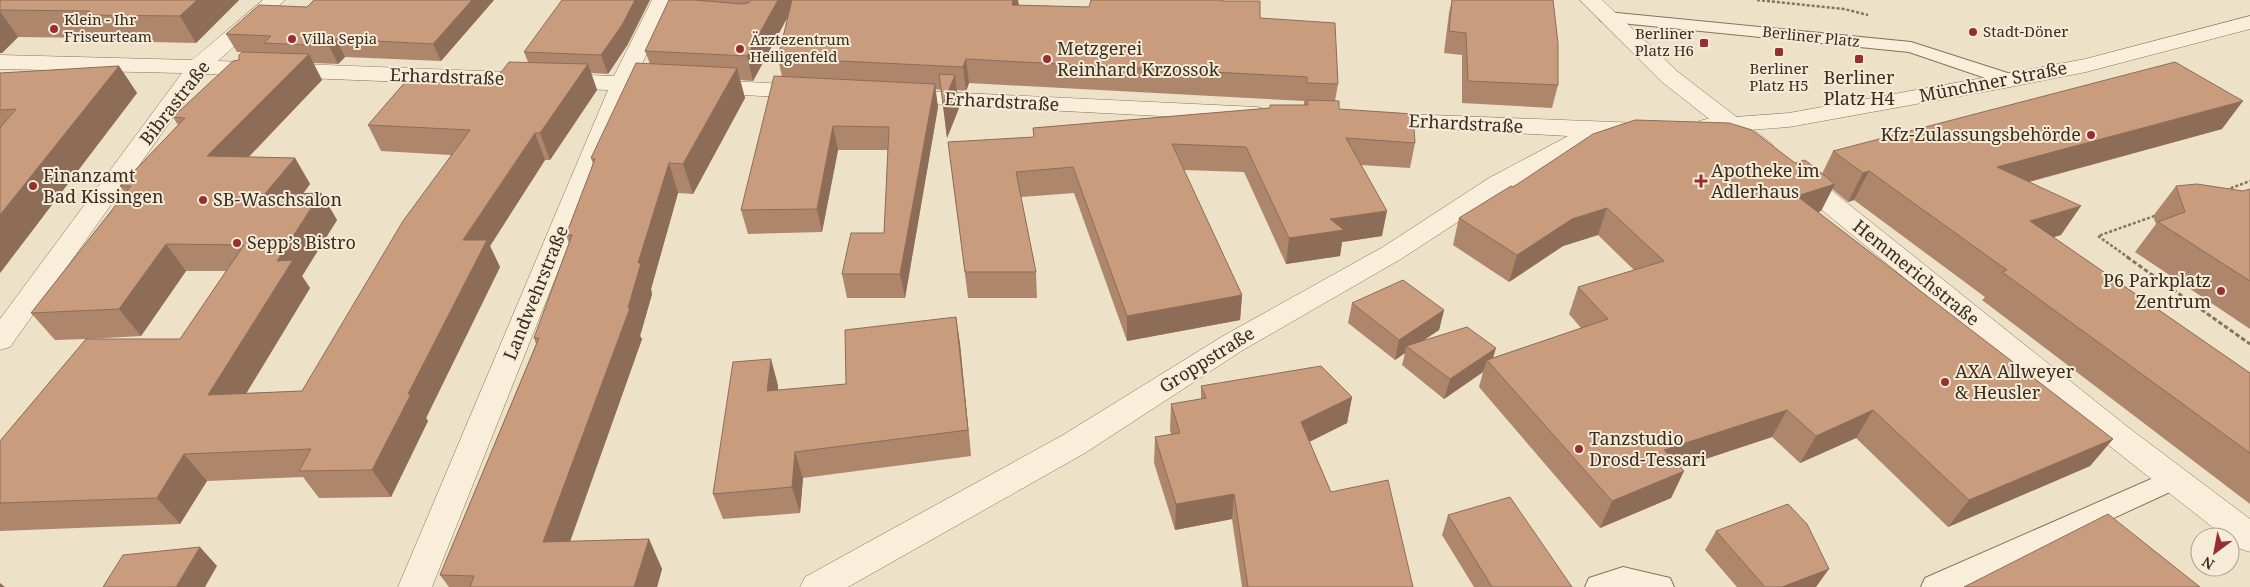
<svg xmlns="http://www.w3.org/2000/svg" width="2250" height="587" viewBox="0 0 2250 587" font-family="'Noto Serif',serif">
<rect width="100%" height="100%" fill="#ede1c7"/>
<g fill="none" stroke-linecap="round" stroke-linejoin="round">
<g stroke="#88735d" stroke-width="2">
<path id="service" d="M 1607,12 L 1911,42 L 2017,76 L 2019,80 L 2017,84 L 2003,84 L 1909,52 L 1601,21 L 1598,17 L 1601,13 Z
M 2174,469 L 2183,472 L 2187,479 L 2183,486 L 1964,587 L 1921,587 L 1925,578 Z
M 1623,567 L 1670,578 L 1674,587 L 1585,587 L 1589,578 Z"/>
</g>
<g stroke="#88735d" stroke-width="1">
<path id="minor" d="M 263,0 L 285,0 L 218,61 L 614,76 L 652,0 L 672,0 L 636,77 L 671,80 L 674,85 L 671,90 L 663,92 L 630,91 L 432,587 L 398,587 L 608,90 L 204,74 L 10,347 L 0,350 L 0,319 L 182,73 L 0,69 L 0,55 L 192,60 Z
M 2250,16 L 2250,29 L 2086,72 L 2010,87 L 1789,127 L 1707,133 L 1699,131 L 1695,126 L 1699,121 L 1707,119 L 1789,113 L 2010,73 L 2085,59 Z
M 706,80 L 808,85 L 816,87 L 819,92 L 816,97 L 808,99 L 698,92 L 695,87 L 698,82 Z
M 898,90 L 1257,107 L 1265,109 L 1269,114 L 1265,119 L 1257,121 L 890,102 L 886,97 L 890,92 Z
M 1378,113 L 1640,123 L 1648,125 L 1652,130 L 1648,135 L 1601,137 L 1507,190 L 1401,259 L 1243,350 L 1085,453 L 848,587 L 800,587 L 805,577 L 1063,435 L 1223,336 L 1383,247 L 1489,178 L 1568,136 L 1370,125 L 1366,120 L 1370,115 Z"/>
</g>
<g stroke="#88735d" stroke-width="1">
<path id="tertiary" d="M 1580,0 L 1602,0 L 1678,72 L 1772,144 L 1775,149 L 1772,154 L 1763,156 L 1754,154 L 1662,82 Z
M 1798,169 L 1807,171 L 2129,428 L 2250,519 L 2250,552 L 2238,548 L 2230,541 L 2230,537 L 2225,537 L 2107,444 L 1789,183 L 1786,177 L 1789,171 Z"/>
</g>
<path stroke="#88735d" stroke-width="2.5" stroke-dasharray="3 2" stroke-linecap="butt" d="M 1757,0 L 1844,9 L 1868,15
M 2226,190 L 2250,181
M 2129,258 L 2098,236 L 2157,215"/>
<path stroke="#88735d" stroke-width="3" stroke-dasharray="4.5 2.5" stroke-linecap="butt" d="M 2127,257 L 2250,344"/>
<use href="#service" fill="#f8eeda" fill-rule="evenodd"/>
<use href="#minor" fill="#f8eeda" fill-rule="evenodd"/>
<use href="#tertiary" fill="#f8eeda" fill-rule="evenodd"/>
</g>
<path fill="#ae866c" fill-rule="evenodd" d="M 0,0 L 239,0 L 196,43 L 104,41 L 101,38 L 18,37 L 2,53 L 0,53 Z
M 314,0 L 494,0 L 441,61 L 345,57 L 338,64 L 313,63 L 322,80 L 249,157 L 295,158 L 310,184 L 303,194 L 321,193 L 337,220 L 302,276 L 310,288 L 246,393 L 302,391 L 451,155 L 381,151 L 368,125 L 491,85 L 528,62 L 524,52 L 628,44 L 608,74 L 591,73 L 597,90 L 550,160 L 545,160 L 490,246 L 500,267 L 426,418 L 428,421 L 391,497 L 319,498 L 303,477 L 207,481 L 180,524 L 0,531 L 0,441 L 86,339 L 55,340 L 31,313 L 125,193 L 120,186 L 178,125 L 173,117 L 239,60 L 250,52 L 237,52 L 226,34 L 307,7 ZM 186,271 L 226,271 L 180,339 L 88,339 L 141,336 Z
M 669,0 L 1018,0 L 1019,5 L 1089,7 L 1223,0 L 1223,1 L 1260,18 L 1338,84 L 1335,101 L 1339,109 L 1415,143 L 1410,168 L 1361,165 L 1382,236 L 1342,242 L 1340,256 L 1286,264 L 1244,172 L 1184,170 L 1242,295 L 1240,320 L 1127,341 L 1074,193 L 1021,197 L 1036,272 L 1037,298 L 968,298 L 948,142 L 1034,137 L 1033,128 L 1304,105 L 1304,101 L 969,83 L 966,91 L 957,90 L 959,108 L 947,138 L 941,90 L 935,89 L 938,107 L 905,298 L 847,298 L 842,274 L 884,233 L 888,150 L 838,150 L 822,232 L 748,234 L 741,210 L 782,77 L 778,58 L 788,16 L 753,81 L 740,80 L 745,98 L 693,194 L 678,193 L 651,289 L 652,294 L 640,336 L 642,339 L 570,542 L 649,539 L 662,569 L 657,587 L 449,587 L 440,575 L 536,344 L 534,338 L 569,243 L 566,235 L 593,164 L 591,158 L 650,64 L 645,51 Z
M 1452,0 L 1553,0 L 1558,85 L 1552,108 L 1462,103 L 1462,55 L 1444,53 L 1449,13 Z
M 119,66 L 137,93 L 0,273 L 0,73 Z
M 2222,129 L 2029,182 L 2061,235 L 2053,237 L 2250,373 L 2250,504 L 1982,300 L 1985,297 L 1854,200 L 1848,202 L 1832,189 L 1821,211 L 1817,212 L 2113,439 L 2090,466 L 1948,527 L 1856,438 L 1800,463 L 1772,437 L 1681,467 L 1684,471 L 1671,498 L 1600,528 L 1479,387 L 1483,372 L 1444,399 L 1402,365 L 1405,353 L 1395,360 L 1348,323 L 1352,303 L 1444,310 L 1439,330 L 1423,340 L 1493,358 L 1581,328 L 1569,314 L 1578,287 L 1634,270 L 1598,235 L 1563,246 L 1509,282 L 1453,245 L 1459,218 L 1513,187 L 1795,163 L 1822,174 L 1833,151 Z
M 2176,186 L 2243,191 L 2250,189 L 2250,329 L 2135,252 L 2156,224 L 2153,216 Z
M 956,317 L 960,344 L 971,456 L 803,478 L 800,513 L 723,519 L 713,494 L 778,385 L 778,390 L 846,384 Z
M 1201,386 L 1352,397 L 1347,423 L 1309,442 L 1331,492 L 1413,587 L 1242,587 L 1232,519 L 1175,530 L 1154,463 L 1155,437 L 1171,434 L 1170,430 L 1171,404 L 1201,399 Z
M 1448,515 L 1572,587 L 1474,587 L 1442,535 Z
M 1716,531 L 1816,587 L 1737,587 L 1705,550 Z"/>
<path fill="#8d6d58" d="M 197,0 L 239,0 L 196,43 L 180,16 Z
M 472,0 L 494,0 L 441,61 L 433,44 Z
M 635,0 L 650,0 L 628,44 L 608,74 L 601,55 Z
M 778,0 L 797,0 L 753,81 L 747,56 Z
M 1013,0 L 1018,0 L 1019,10 L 1012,5 Z
M 0,11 L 18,37 L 2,53 L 0,53 Z
M 336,39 L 345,57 L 338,64 L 329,46 Z
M 309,54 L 322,80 L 224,182 L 207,156 Z
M 966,59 L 969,83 L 966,91 L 963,67 Z
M 588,64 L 597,90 L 550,160 L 540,133 Z
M 119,66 L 137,93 L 0,273 L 0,215 Z
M 737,68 L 745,98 L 693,194 L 683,164 Z
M 955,75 L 959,108 L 947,138 L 943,104 Z
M 935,84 L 938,107 L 905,298 L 900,274 Z
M 2243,101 L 2222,129 L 1980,195 L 1997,167 Z
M 833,126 L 838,150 L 822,232 L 817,209 Z
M 535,133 L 545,160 L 490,246 L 500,267 L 426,418 L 428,421 L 391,497 L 372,470 L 408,394 L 463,240 Z
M 295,158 L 310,184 L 281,222 L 264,195 Z
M 669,163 L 678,193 L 651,289 L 652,294 L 640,336 L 642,339 L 559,572 L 543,542 L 628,308 L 638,263 Z
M 1869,171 L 1854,200 L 1848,202 L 1863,173 Z
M 1835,184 L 1821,211 L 1784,223 L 1797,196 Z
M 321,193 L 337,220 L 302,276 L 310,288 L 229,422 L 208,395 L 277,261 Z
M 2081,206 L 2061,235 L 2011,250 L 2030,221 Z
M 1607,208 L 1598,235 L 1563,246 L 1509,282 L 1517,255 L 1572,219 Z
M 1387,211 L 1382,236 L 1342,242 L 1340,256 L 1286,264 L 1289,238 L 1330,219 Z
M 166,244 L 186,271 L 141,336 L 119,309 Z
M 1242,295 L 1240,320 L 1127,341 L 1127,316 Z
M 1444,310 L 1439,330 L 1411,349 L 1406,346 L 1405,353 L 1395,360 L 1399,340 Z
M 956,317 L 960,344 L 971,456 L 968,430 Z
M 1496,348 L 1491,365 L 1487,360 L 1483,372 L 1444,399 L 1450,379 Z
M 771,359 L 778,385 L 775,417 L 767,391 Z
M 1352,397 L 1347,423 L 1297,448 L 1301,422 Z
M 1787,410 L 1772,437 L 1651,477 L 1664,450 Z
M 1873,410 L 1856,438 L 1800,463 L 1816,436 Z
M 2113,439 L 2090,466 L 1948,527 L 1969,500 Z
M 795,452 L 803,478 L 800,513 L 792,487 Z
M 184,454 L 207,481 L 180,524 L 157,498 Z
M 1684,471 L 1671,498 L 1600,528 L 1612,501 Z
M 1234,494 L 1232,519 L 1175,530 L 1176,504 Z
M 649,539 L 662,569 L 657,587 L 634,587 Z
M 200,547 L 217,566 L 205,587 L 176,587 Z
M 1829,569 L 1816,587 L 1782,587 Z
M 0,583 L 5,587 L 0,587 Z"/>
<path fill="#ca9c7e" stroke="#8d6d58" d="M 0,0 L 197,0 L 180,16 L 86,15 L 90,11 L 0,10 Z
M 314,0 L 472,0 L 433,44 L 336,39 L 329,46 L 264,43 L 271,36 L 226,34 L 259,5 L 307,7 Z
M 562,0 L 635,0 L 622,25 L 601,55 L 524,52 Z
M 669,0 L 695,0 L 742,4 L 748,3 L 751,0 L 778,0 L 747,56 L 645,51 Z
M 792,0 L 1013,0 L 1012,5 L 1089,7 L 1091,0 L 1222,0 L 1222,1 L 1260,1 L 1260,18 L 1335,23 L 1338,84 L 1307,83 L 1307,77 L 966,59 L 963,67 L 778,58 Z
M 1452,0 L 1553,0 L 1558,43 L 1558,85 L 1468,81 L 1466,33 L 1449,31 Z
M 242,52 L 309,54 L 207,156 L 295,158 L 264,195 L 321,193 L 277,261 L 293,260 L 208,395 L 302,391 L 403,221 L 470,130 L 368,125 L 406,81 L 491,85 L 509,62 L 588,64 L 540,133 L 535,133 L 463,240 L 487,240 L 408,394 L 411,394 L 372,470 L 299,471 L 311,449 L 184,454 L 157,498 L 0,503 L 0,441 L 86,339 L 180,339 L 244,245 L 166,244 L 119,309 L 31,313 L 131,186 L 120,186 L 185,118 L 173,117 L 233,61 L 239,60 L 239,55 Z
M 2175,62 L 2243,101 L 1997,167 L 2081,206 L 2030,221 L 2250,373 L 2250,453 L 2002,272 L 2007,270 L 1869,171 L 1863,173 L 1833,151 Z
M 636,63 L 737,68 L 683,164 L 669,163 L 638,263 L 641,263 L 628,308 L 630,308 L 543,542 L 649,539 L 634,587 L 470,587 L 474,576 L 440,575 L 539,338 L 534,338 L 572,235 L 566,235 L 595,159 L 591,158 Z
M 119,66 L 0,215 L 0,128 L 16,109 L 0,110 L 0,73 Z
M 939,74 L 955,75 L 943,104 Z
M 774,76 L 935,84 L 900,274 L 842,274 L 851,233 L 884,233 L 889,127 L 833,126 L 817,209 L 741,210 Z
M 1307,100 L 1339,101 L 1339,109 L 1413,114 L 1415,143 L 1346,138 L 1387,211 L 1330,219 L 1344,230 L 1289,238 L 1246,147 L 1172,144 L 1242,295 L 1127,316 L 1073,167 L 1016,172 L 1036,272 L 965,272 L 948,142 L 1034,137 L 1033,128 L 1270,108 L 1270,105 L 1308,105 Z
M 1635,120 L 1729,123 L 1752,130 L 1795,163 L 1805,160 L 1835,184 L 1797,196 L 2113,439 L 1969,500 L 1873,410 L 1816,436 L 1787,410 L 1664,450 L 1684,471 L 1612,501 L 1487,360 L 1608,319 L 1578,287 L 1664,261 L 1607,208 L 1572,219 L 1517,255 L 1459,218 L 1511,186 L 1513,187 L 1593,134 Z
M 2197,184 L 2243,191 L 2250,189 L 2250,281 L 2158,222 L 2185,212 L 2176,186 Z
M 1403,280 L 1444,310 L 1399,340 L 1352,303 Z
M 956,317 L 968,430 L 795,452 L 792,487 L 713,494 L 733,362 L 771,359 L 767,391 L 846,384 L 845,330 Z
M 1467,327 L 1496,348 L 1450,379 L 1406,346 Z
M 1321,366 L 1352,397 L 1301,422 L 1331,492 L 1388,480 L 1413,587 L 1248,587 L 1234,494 L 1176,504 L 1155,437 L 1180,433 L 1171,404 L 1206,398 L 1201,386 Z
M 1510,497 L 1572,587 L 1492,587 L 1448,515 Z
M 1788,504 L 1807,524 L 1829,569 L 1782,587 L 1765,587 L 1716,531 Z
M 2108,514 L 2200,587 L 1964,587 Z
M 200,547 L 176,587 L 103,587 L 123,555 Z"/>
<g fill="#962e32" stroke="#f5ebd6" stroke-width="2">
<circle cx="54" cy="29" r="5"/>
<circle cx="1973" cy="32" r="5"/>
<circle cx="292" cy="39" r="5"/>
<rect x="1699" y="38" width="10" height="10" rx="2.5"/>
<circle cx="740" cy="49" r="5"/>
<rect x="1774" y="47" width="10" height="10" rx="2.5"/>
<circle cx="1047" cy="59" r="5"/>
<rect x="1854" y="54" width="10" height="10" rx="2.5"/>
<circle cx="2091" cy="135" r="5"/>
<path d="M1698.5 173.5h5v5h5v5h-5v5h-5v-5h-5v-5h5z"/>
<circle cx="33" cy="186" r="5"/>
<circle cx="203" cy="200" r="5"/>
<circle cx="237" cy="243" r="5"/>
<circle cx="2221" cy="291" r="5"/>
<circle cx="1945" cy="382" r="5"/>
<circle cx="1579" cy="449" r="5"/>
</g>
<g text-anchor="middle" stroke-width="4" stroke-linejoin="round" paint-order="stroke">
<g font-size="15" fill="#392c20" stroke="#f5ebd6" text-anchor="start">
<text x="64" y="25">Klein - Ihr<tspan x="64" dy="17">Friseurteam</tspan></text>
<text x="1983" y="37">Stadt-Döner</text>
<text x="1694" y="39" text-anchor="end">Berliner<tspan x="1694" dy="17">Platz H6</tspan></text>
<text x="302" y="44">Villa Sepia</text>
<text x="750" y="45">Ärztezentrum<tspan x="750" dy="17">Heiligenfeld</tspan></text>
<text x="1779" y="74" text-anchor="middle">Berliner<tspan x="1779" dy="17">Platz H5</tspan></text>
</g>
<g font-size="15" fill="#392c20" stroke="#f5ebd6">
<text transform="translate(1811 37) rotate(6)" y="5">Berliner Platz</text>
</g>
<g font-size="18" fill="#392c20" stroke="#f5ebd6" text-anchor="start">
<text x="1057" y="55">Metzgerei<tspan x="1057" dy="21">Reinhard Krzossok</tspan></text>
<text x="1859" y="84" text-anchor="middle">Berliner<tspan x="1859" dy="21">Platz H4</tspan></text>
<text x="2081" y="141" text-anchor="end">Kfz-Zulassungsbehörde</text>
<text x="1711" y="177">Apotheke im<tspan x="1711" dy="21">Adlerhaus</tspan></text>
<text x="43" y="182">Finanzamt<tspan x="43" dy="21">Bad Kissingen</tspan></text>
<text x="213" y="206">SB-Waschsalon</text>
<text x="247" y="249">Sepp’s Bistro</text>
<text x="2211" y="287" text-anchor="end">P6 Parkplatz<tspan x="2211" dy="21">Zentrum</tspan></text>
<text x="1955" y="378">AXA Allweyer<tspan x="1955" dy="21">&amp; Heusler</tspan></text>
<text x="1589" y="445">Tanzstudio<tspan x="1589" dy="21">Drosd-Tessari</tspan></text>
</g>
<g font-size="18" fill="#392c20" stroke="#f5ebd6">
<text transform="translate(447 77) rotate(2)" y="6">Erhardstraße</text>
<text transform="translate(1993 82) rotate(-11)" y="6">Münchner Straße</text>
<text transform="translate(1002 102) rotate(3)" y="6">Erhardstraße</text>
<text transform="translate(175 103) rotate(-52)" y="6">Bibrastraße</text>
<text transform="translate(1466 124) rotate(3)" y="6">Erhardstraße</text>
<text transform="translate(1916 273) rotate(39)" y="6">Hemmerichstraße</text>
<text transform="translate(536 293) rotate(-68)" y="6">Landwehrstraße</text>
<text transform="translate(1207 360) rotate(-32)" y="6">Groppstraße</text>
</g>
</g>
<g transform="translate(2215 552) rotate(212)"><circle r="24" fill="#f5ebd6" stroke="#aa9f8d"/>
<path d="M0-4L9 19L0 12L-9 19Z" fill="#962e32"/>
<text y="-8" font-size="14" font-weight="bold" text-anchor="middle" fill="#392c20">N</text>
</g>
</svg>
